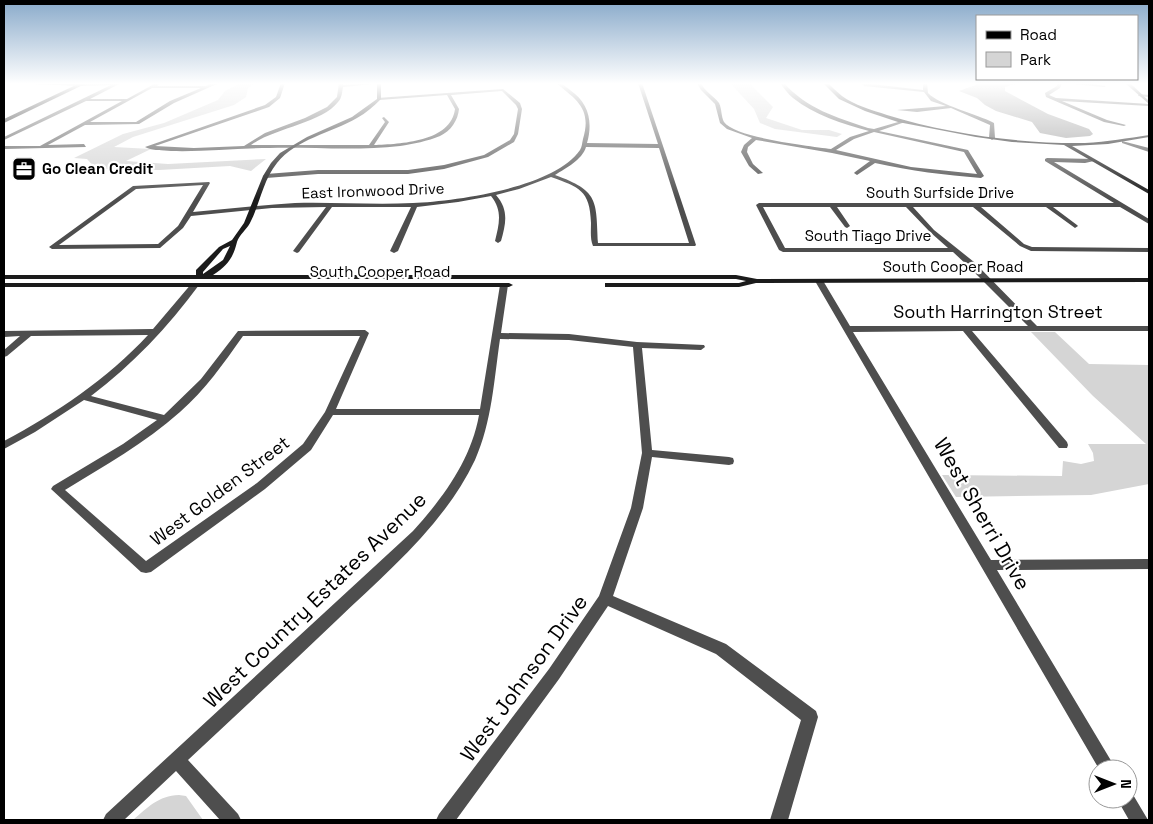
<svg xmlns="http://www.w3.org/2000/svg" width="1153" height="824" viewBox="0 0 1153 824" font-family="'Space Grotesk',sans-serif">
<rect width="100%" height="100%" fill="#fff"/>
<path fill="#d5d5d5" d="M 241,83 L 255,83 L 248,88 L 246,97 L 234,105 L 133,137 L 114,147 L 151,149 L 126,161 L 168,164 L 266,159 L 251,171 L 230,166 L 159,170 L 96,169 L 87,159 L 74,158 L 123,134 L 164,123 L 218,100 L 225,91 Z
M 751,83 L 752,86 L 773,107 L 766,118 L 802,130 L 829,130 L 842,134 L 837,137 L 775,129 L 760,123 L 754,109 L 731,84 Z
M 1031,332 L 1055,332 L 1089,364 L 1149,365 L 1149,484 L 1091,495 L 956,497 L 942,475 L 1062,476 L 1063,461 L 1081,464 L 1094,461 L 1093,453 L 1088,444 L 1146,444 L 1093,396 Z
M 179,795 L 186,796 L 203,820 L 133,820 C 148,807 158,796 179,795 Z"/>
<path fill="#9c9c9c" d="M 981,83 L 1018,83 L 1005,87 L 1005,91 L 1048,114 L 1089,129 L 1093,134 L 1090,136 L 1066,138 L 1040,133 L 1032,122 L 996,111 L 985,105 L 977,98 L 959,91 Z"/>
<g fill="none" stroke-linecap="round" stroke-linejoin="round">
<path fill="#4e4e4e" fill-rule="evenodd" d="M 121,83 L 90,99 L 127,99 L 156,83 L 161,83 L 157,86 L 206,86 L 213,83 L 219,83 L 174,103 L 139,124 L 85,125 L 48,145 L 84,144 L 86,147 L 4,149 L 4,146 L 40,146 L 122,101 L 86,101 L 4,140 L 4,137 L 111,85 L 82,86 L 81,84 ZM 152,88 L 201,88 L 170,101 L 136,122 L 90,122 Z
M 281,83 L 285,83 L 280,98 L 269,107 L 155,146 L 194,148 L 244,146 L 265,133 L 305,118 L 327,107 L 337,97 L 339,83 L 343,83 L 343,85 L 383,83 L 343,87 C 342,92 342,98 338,102 C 322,123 274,128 251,145 L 369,145 L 385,122 L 382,118 L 384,117 L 389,122 L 374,145 C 400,144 451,142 455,109 L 447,95 L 379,100 L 377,98 L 503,89 L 520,103 L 522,109 L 518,134 L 514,142 L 488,157 L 444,169 L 408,174 L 318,174 L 266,178 L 263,176 L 266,174 L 318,170 L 408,170 L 444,165 L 484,155 L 510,140 L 514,134 L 518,109 L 516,105 L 502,91 L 451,95 L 459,109 C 458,120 451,131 440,136 C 428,141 413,144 400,146 C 357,151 313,147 270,148 C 237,148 204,152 171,151 C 163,150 152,151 145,147 L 265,105 L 276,97 Z
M 556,83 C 562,83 565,86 570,90 C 589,103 593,122 587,143 L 658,144 L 638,83 L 642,83 L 696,245 L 695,246 L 593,246 C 590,239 591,231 591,223 C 590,190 579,187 551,177 L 519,189 L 496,195 C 509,210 506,223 501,241 L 498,243 L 495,241 C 499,224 503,211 491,196 L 458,202 L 417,207 L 398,251 L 394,253 L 390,251 L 411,207 L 332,207 L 299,252 L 297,253 L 293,251 L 326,207 L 272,208 L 191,216 L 183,228 L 160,248 L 52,249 L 49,247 L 133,186 L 209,182 L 210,183 L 193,212 C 227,209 261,205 295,203 C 335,202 374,205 413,203 C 456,201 554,188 580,150 C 582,147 582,143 583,139 C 592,109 577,100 556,83 ZM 586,147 L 659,148 L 689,243 L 598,243 C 596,200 599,191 555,175 C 566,168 582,160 586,147 ZM 203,185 L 178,226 L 158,244 L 59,245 L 136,189 Z
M 697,83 L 701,83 C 705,92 714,96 719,103 C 722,109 721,117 724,122 C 735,138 810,146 831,149 L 850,137 L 869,131 C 843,124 814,115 793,98 C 788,94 784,88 780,83 L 784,83 C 807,109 836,117 868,128 L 874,129 L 905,120 L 905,122 L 879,131 L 968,150 L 984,176 L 981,178 C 945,175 911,171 875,163 L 857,175 L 854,173 L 855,172 L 870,161 L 832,153 L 756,140 L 748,147 L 747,152 L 753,164 L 763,173 L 758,174 L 749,166 L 741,152 L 744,145 L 752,138 L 727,129 L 720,123 L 715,104 L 701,90 ZM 874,132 L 964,152 L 977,174 L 911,167 L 836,150 L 854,139 Z
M 862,83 L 923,90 L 923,83 L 927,83 L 928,93 C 939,105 977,114 994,123 L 995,138 L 992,140 L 989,138 L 990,125 L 951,108 L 917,112 L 897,110 L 946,106 L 931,101 L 924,92 L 864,86 Z
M 1058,83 L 1062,83 L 1060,88 L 1049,95 L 1056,98 L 1149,104 L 1149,106 L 1062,101 L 1107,120 L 1126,125 L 1124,126 L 1104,122 L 1046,97 L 1045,93 L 1057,86 Z
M 1063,83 L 1084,83 L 1106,86 L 1104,87 Z
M 1139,94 L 1149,95 L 1149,97 L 1138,96 Z
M 1122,141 L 1149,148 L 1149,152 L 1122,143 Z
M 1047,158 L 1094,159 L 1094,161 L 1085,163 L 1054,162 L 1149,219 L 1149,224 L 1120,207 L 1053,207 L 1077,225 L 1078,226 L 1075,228 L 1046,207 L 981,207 L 1024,244 L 1032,247 L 1149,248 L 1149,252 L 1031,251 L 1020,246 L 973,207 L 913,207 L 934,230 L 974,262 L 1037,326 L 1149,326 L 1149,331 L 972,331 L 1067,442 L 1068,445 L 1067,448 L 1059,448 L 963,331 L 853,332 L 991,560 L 1149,559 L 1149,569 L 997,570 L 1116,769 L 1099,769 L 815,281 L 816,279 L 822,279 L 850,326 L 1028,326 L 968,266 L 953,252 L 783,252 L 779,250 L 756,205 L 759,203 L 1114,203 L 1045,161 L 1045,159 ZM 763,207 L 830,207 L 845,227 L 847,228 L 850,226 L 837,207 L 906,207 L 930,232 L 948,248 L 785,248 Z
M 192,283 L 198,283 L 199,285 C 168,327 132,365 91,396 L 164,415 L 201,379 L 238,331 L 365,330 L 369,333 L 336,409 L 480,409 L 500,285 L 504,283 L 508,285 L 501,333 L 569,334 L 637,342 L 704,345 L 705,347 L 701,350 L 642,348 L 652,450 L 729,457 L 733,458 L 734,461 L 733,464 L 729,465 L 652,457 L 643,508 L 613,596 L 726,644 L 816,711 L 818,717 L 788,820 L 770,820 L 801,720 L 716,654 L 608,606 L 559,679 L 456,820 L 436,820 L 439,814 L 549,669 L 599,596 L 631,508 L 642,453 L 633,347 L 569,340 L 500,339 C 494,380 492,422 475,460 C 444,525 388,571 337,620 C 288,667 238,713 188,760 L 238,814 L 241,820 L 220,820 L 176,771 L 124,820 L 103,820 L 106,814 L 413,531 C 443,498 471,460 479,415 L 333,415 L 311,450 L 265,489 L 151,572 L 146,573 L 141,572 L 51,489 L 53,486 L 123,444 L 157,420 L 84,400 L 35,432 L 4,449 L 4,441 C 57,413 107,379 148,335 L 31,336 L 7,356 L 4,357 L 4,350 L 20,336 L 4,337 L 4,331 L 153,329 ZM 243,336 L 360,336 L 325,412 L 303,444 L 257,483 L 146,561 L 65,490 C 104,466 145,443 180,412 C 205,390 224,363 243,336 Z
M 1128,791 L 1132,793 L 1148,820 L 1129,820 L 1117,799 L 1128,799 Z"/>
<path fill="#1b1b1b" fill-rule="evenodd" d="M 8,83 L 62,83 L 84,85 L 82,86 Z
M 377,83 L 381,83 L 381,99 C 374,106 366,113 357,118 C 331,133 296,139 277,163 C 263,180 260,204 250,223 C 247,229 239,235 237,242 C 233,258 228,265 213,275 L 736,275 L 757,279 L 1149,278 L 1149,282 L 756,283 L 739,287 L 605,287 L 605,283 L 739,283 L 746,281 L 736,279 L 4,279 L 4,275 L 196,275 L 196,270 L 219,247 L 232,240 L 244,223 L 263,176 L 271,163 L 280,153 L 307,137 L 352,117 L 377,99 ZM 230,246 L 223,260 L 203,274 L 203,272 L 223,249 Z
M 823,83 L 828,83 C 832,87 837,92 842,96 C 854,105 872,110 887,115 C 948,134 1021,144 1085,143 C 1107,142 1128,138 1149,135 L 1149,137 L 1108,144 L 1072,146 L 1149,190 L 1149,194 L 1064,145 L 1012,142 L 976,137 L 898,122 L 865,111 L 839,99 Z
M 1125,83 L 1130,83 L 1149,101 L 1149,104 Z
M 4,283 L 509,283 L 513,285 L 509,287 L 4,287 Z"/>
<path fill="#000" fill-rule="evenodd" d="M 80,83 L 87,83 L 4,123 L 4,119 Z"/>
</g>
<linearGradient id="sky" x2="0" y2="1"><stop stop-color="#89aaca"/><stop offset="0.42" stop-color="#fff"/><stop offset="1" stop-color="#fff" stop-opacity="0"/></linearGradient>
<rect width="1153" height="199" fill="url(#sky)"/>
<defs>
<g id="office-square" transform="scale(1.25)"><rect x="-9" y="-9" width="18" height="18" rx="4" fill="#000" stroke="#fff"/><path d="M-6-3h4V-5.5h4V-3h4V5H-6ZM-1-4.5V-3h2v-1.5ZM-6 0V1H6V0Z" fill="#fff"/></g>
</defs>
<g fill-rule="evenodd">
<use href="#office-square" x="24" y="169"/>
</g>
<g text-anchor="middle" stroke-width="4.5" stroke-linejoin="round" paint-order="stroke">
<g font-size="15" font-weight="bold" fill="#000" stroke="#fff" text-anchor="start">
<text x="42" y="174">Go Clean Credit</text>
</g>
<g font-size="15" fill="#000" stroke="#fff">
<text transform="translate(373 191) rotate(-2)" y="5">East Ironwood Drive</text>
<text x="940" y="198">South Surfside Drive</text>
<text x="868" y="241">South Tiago Drive</text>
<text x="953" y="272">South Cooper Road</text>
<text x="380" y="277">South Cooper Road</text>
</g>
<g font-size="18" fill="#000" stroke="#fff">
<text x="998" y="318">South Harrington Street</text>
<text transform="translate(220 491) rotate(-37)" y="6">West Golden Street</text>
</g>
<g font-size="21" fill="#000" stroke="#fff">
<text transform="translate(982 514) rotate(60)" y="7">West Sherri Drive</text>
<text transform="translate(315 600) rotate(-44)" y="7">West Country Estates Avenue</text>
<text transform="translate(524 678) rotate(-54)" y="7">West Johnson Drive</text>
</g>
</g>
<rect width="1153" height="824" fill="none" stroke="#000000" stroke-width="10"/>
<rect x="976" y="15" width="162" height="65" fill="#ffffff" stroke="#999999"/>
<rect x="986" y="31" width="25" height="8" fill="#000000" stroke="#999999"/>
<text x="1020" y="40" font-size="15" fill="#000000">Road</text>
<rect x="986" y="52" width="25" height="15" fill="#d5d5d5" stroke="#999999"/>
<text x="1020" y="65" font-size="15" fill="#000000">Park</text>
<g transform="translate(1113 784) rotate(90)"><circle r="24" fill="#ffffff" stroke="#999999"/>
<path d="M0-4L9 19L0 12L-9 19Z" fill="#000000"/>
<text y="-8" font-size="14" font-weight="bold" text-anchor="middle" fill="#000000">N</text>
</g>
</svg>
